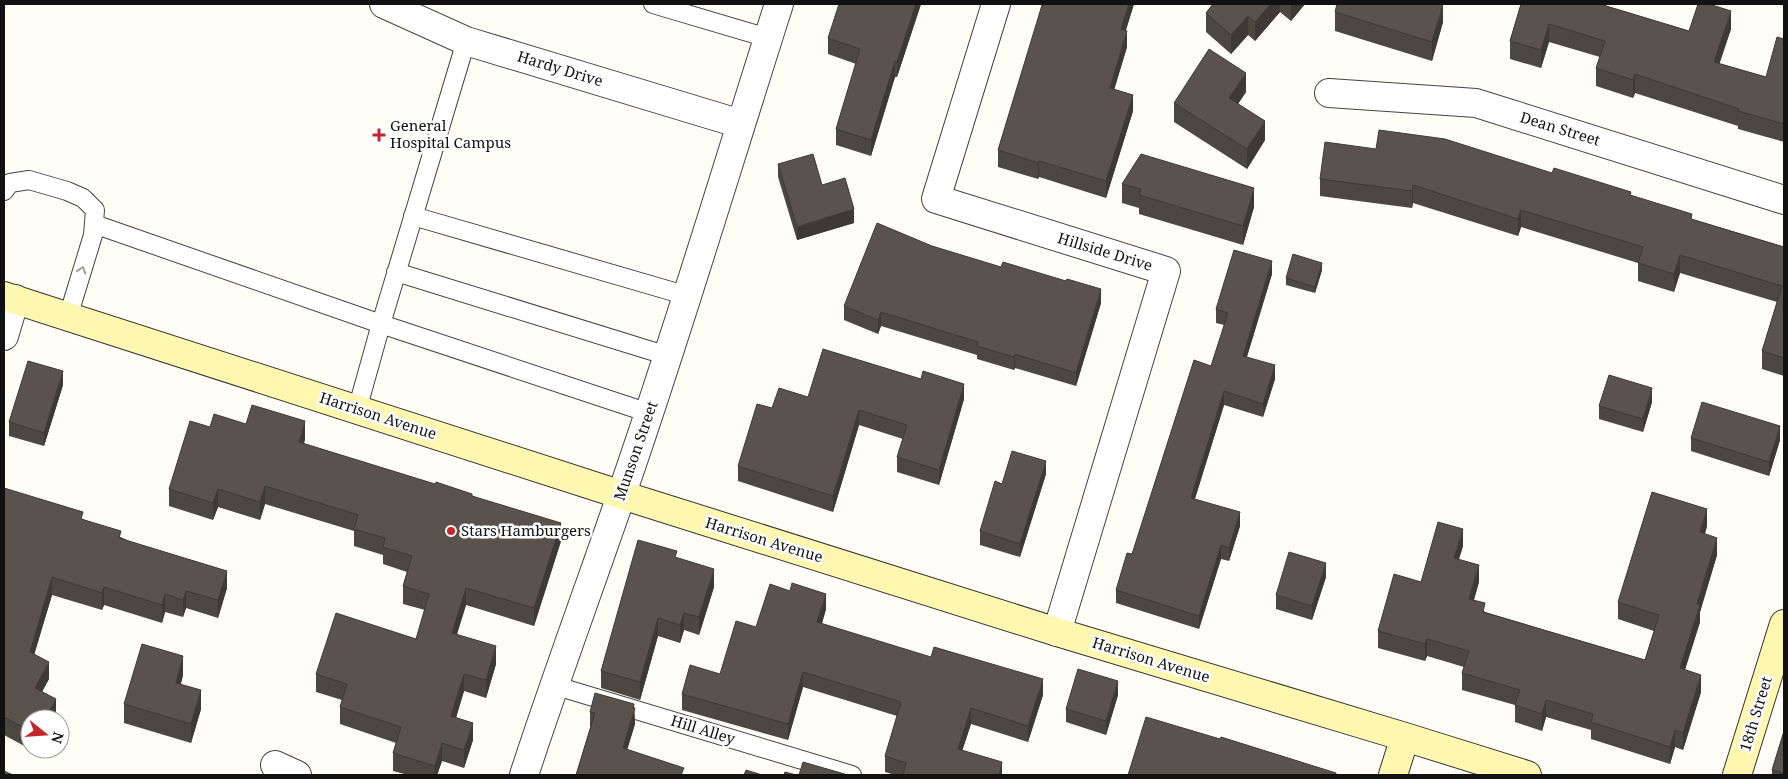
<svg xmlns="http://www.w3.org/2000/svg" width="1788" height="779" viewBox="0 0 1788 779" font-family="'Noto Serif',serif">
<rect width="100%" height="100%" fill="#fffdf5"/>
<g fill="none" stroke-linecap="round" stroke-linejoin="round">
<g stroke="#444" stroke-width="20">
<path id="lane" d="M 653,4 L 768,38
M 4,191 L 10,183 L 29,180 L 67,191 L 83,198 L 95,210 L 93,235 L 68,317
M 413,216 L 688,296
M 94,224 L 381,324 L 649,413
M 396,272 L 668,356
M 357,410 L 381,324 L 466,41
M 553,685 L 852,775"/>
</g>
<g stroke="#444" stroke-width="30">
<path id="street" d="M 384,4 L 466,41 L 741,124
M 996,4 L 936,199 L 1166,271 L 1057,632
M 1329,93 L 1476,103 L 1784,200
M 4,336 L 15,299
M 275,765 L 297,775
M 524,775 C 559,668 599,562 635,455 C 686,305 731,154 779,4"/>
</g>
<g stroke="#333" stroke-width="30">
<path id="secondary" d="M 4,296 L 622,495 L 1057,632 L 1405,737 L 1527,775
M 1393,775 L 1405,737
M 1737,775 L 1784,624"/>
</g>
<use href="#lane" stroke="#fff" stroke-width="18"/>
<use href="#street" stroke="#fff" stroke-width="28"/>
<use href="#secondary" stroke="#fff6b0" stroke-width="28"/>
</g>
<path fill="#4d4742" d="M 921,4 L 897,77 L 895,77 L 871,156 L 836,145 L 836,129 L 856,64 L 828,54 L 828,38 Z
M 1134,4 L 1126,30 L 1127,47 L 1114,89 L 1133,111 L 1106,198 L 1039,177 L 1038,179 L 998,167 L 998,150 L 1044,5 Z
M 1213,4 L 1305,4 L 1291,21 L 1280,12 L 1255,41 L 1248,35 L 1231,54 L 1206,32 L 1206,13 Z
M 1521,4 L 1606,4 L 1606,6 L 1689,31 L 1731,29 L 1719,64 L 1766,77 L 1784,39 L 1784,142 L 1738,129 L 1738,126 L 1635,93 L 1633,98 L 1596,86 L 1596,68 L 1600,57 L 1549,42 L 1541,68 L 1510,59 L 1510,41 Z
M 1335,12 L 1443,22 L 1432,61 L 1335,31 Z
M 1246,92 L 1238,104 L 1265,140 L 1247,169 L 1174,122 L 1174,103 Z
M 778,164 L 822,185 L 854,223 L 797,240 L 778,177 Z
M 1552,173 L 1631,196 L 1692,219 L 1784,247 L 1784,376 L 1762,369 L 1762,351 L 1777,302 L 1680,273 L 1674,292 L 1638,281 L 1638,263 L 1521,227 L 1518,236 L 1413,203 L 1412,208 L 1320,196 L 1320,179 Z
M 1122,184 L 1254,207 L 1243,245 L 1139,214 L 1139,208 L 1122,203 Z
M 932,246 L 1101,303 L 1076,386 L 1015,368 L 1014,370 L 977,359 L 977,355 L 881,326 L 878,334 L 844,320 L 844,306 Z
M 1322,270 L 1315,293 L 1286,285 L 1286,278 Z
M 1272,274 L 1247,357 L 1275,379 L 1263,417 L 1224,405 L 1195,499 L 1240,526 L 1229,561 L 1221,559 L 1199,629 L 1116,603 L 1116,590 L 1132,554 L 1211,366 L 1224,325 L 1216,323 L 1216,309 Z
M 63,385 L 44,446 L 9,436 L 9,422 Z
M 808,397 L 964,399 L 939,485 L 897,472 L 897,457 L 903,439 L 859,425 L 833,512 L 738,481 L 738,466 L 772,408 Z
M 1652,402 L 1643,432 L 1599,419 L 1599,406 Z
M 246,424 L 305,439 L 304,444 L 472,496 L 561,541 L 534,626 L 466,605 L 457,634 L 496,664 L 486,698 L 464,691 L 456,718 L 473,740 L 464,768 L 442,761 L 437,775 L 408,775 L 393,771 L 393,753 L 396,743 L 340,724 L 340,707 L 342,700 L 316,692 L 316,674 L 416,639 L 425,610 L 403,604 L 403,586 L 407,572 L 383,564 L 383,555 L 354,546 L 354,531 L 265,504 L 260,520 L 218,507 L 213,520 L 169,506 L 169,489 L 210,427 Z
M 1691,438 L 1780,440 L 1769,476 L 1691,451 Z
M 1046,474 L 1020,557 L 980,545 L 980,531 L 1002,484 Z
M 4,488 L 83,519 L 227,588 L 218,618 L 186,608 L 183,617 L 165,612 L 162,623 L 104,605 L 102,610 L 52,595 L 34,654 L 49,679 L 42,691 L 56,716 L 55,719 L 30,719 L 30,749 L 4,735 Z
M 1707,526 L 1705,534 L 1717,555 L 1700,612 L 1700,622 L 1685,670 L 1701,692 L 1683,750 L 1675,747 L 1670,764 L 1591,739 L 1591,730 L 1546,717 L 1542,731 L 1515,722 L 1515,705 L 1462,690 L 1462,673 L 1464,667 L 1427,656 L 1425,661 L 1378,648 L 1378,631 L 1421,582 L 1463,546 L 1459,559 L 1479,582 L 1474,600 L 1485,612 L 1645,660 L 1654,631 L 1618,619 L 1618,602 Z
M 677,558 L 714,587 L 699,635 L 684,630 L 680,643 L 658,636 L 640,700 L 601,688 L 601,671 Z
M 1326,577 L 1312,620 L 1276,609 L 1276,595 Z
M 826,609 L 822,624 L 1043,695 L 1028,742 L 971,724 L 962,750 L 1002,775 L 895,775 L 885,772 L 885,756 L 897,716 L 803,687 L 788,740 L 682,710 L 682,694 L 720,674 L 756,627 Z
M 183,675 L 181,684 L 201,709 L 191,743 L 124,723 L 124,704 Z
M 1118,695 L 1106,735 L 1066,722 L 1066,709 Z
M 634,708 L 635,724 L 627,749 L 684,775 L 576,775 L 590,728 L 590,712 Z
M 1784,731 L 1784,775 L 1772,775 L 1772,770 Z
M 30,749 L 38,749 L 37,752 Z"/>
<path fill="#3f3936" d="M 916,4 L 921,4 L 897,77 L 897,62 Z
M 1129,4 L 1134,4 L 1121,45 L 1121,29 Z
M 1271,4 L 1280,4 L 1280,12 L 1255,41 L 1255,22 Z
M 1291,4 L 1305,4 L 1291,21 Z
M 1443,4 L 1443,22 L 1432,61 L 1432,42 Z
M 1731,11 L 1731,29 L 1714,80 L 1714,62 Z
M 1248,16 L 1248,35 L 1231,54 L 1231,35 Z
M 1549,24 L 1549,42 L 1541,68 L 1541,50 Z
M 1127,31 L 1127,47 L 1110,104 L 1110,88 Z
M 895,61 L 895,77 L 871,156 L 871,140 Z
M 1246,73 L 1246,92 L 1229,117 L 1229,98 Z
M 1635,74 L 1635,93 L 1633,98 L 1633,80 Z
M 1133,95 L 1133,111 L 1106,198 L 1106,181 Z
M 1265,121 L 1265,140 L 1247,169 L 1247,149 Z
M 1039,161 L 1039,177 L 1038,179 L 1038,163 Z
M 1413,185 L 1413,203 L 1412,208 L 1412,191 Z
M 1254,188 L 1254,207 L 1243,245 L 1243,226 Z
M 854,209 L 854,223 L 797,240 L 797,227 Z
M 1521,210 L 1521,227 L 1518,236 L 1518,219 Z
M 1680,255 L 1680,273 L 1674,292 L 1674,274 Z
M 1272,261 L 1272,274 L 1243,369 L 1243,356 Z
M 1322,263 L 1322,270 L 1315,293 L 1315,287 Z
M 1101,289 L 1101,303 L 1076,386 L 1076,373 Z
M 881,312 L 881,326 L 878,334 L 878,320 Z
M 1015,354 L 1015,368 L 1014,370 L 1014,357 Z
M 1275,365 L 1275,379 L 1263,417 L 1263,404 Z
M 63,371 L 63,385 L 44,446 L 44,433 Z
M 964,384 L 964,399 L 939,485 L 939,470 Z
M 1652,388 L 1652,402 L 1643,432 L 1643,419 Z
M 1224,391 L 1224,405 L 1191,511 L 1191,498 Z
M 859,410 L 859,425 L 833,512 L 833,496 Z
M 305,421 L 305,439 L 299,460 L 299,442 Z
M 1780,426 L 1780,440 L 1769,476 L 1769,462 Z
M 1046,461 L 1046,474 L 1020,557 L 1020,544 Z
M 265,486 L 265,504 L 260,520 L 260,502 Z
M 218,489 L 218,507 L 213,520 L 213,503 Z
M 1707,509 L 1707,526 L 1700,549 L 1700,532 Z
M 1240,512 L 1240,526 L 1229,561 L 1229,548 Z
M 561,523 L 561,541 L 534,626 L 534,608 Z
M 1463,529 L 1463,546 L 1454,575 L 1454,558 Z
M 1717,538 L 1717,555 L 1700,612 L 1700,622 L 1680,685 L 1680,668 L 1697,604 Z
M 1221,545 L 1221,559 L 1199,629 L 1199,616 Z
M 1326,563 L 1326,577 L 1312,620 L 1312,606 Z
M 1479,565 L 1479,582 L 1469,616 L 1469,599 Z
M 714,569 L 714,587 L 699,635 L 699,617 Z
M 227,571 L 227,588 L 218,618 L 218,600 Z
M 52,577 L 52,595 L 30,669 L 30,652 Z
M 104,587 L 104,605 L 102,610 L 102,593 Z
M 466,588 L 466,605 L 452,650 L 452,633 Z
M 186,591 L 186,608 L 183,617 L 183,600 Z
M 165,594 L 165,612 L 162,623 L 162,605 Z
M 826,594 L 826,609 L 817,638 L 817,622 Z
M 684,613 L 684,630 L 680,643 L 680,625 Z
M 658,618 L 658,636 L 640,700 L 640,682 Z
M 1427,639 L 1427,656 L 1425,661 L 1425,644 Z
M 496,646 L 496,664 L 486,698 L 486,680 Z
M 183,656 L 183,675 L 176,702 L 176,683 Z
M 49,662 L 49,679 L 35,705 L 35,688 Z
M 803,672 L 803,687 L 788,740 L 788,724 Z
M 464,674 L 464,691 L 451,734 L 451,716 Z
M 1701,675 L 1701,692 L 1683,750 L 1683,733 Z
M 1043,679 L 1043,695 L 1028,742 L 1028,726 Z
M 1118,681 L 1118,695 L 1106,735 L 1106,721 Z
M 201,690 L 201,709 L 191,743 L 191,724 Z
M 56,699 L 56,716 L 55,719 L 45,719 Z
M 1546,700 L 1546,717 L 1542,731 L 1542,714 Z
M 634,704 L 635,724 L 623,764 L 623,748 Z
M 971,708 L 971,724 L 958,764 L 958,749 Z
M 473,723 L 473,740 L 464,768 L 464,750 Z
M 1675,730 L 1675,747 L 1670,764 L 1670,747 Z
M 442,743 L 442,761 L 437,775 L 435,775 L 435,766 Z
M 1002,762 L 1002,775 L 999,775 Z"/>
<path fill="#5a524d" stroke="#3f3936" d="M 839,4 L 916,4 L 897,62 L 895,61 L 871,140 L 836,129 L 860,49 L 828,38 Z
M 1044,4 L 1129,4 L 1121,29 L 1127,31 L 1110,88 L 1133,95 L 1106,181 L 1039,161 L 1038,163 L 998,150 L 1042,5 L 1044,5 Z
M 1213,4 L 1271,4 L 1255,22 L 1248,16 L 1231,35 L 1206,13 Z
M 1337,4 L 1443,4 L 1432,42 L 1335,12 Z
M 1521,4 L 1604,4 L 1603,5 L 1689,31 L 1698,4 L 1709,4 L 1731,11 L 1714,62 L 1766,77 L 1777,37 L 1784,39 L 1784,124 L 1738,111 L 1739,109 L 1635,74 L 1633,80 L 1596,68 L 1605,41 L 1549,24 L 1541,50 L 1510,41 Z
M 1209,49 L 1246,73 L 1229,98 L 1265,121 L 1247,149 L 1174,103 Z
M 1379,130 L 1445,139 L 1552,173 L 1554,168 L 1631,192 L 1630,195 L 1692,214 L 1691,219 L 1784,247 L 1784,358 L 1762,351 L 1782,286 L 1680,255 L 1674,274 L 1638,263 L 1643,247 L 1521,210 L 1518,219 L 1413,185 L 1412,191 L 1320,179 L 1325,142 L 1376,149 Z
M 813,154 L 822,185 L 845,178 L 854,209 L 797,227 L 778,164 Z
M 1141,154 L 1254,188 L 1243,226 L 1139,195 L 1141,189 L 1122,184 Z
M 877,223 L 932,246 L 1001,267 L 1003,262 L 1066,281 L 1067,279 L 1101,289 L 1076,373 L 1015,354 L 1014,357 L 977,346 L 978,342 L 881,312 L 878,320 L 844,306 Z
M 1234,250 L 1272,261 L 1243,356 L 1275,365 L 1263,404 L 1224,391 L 1191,498 L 1240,512 L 1229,548 L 1221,545 L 1199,616 L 1116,590 L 1127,553 L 1132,554 L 1194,360 L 1211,366 L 1228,313 L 1216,309 Z
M 1293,254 L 1322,263 L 1315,287 L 1286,278 Z
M 823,349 L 921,379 L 923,371 L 964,384 L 939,470 L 897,457 L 907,425 L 859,410 L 833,496 L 738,466 L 757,404 L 772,408 L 779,388 L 808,397 Z
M 28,361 L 63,371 L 44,433 L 9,422 Z
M 1609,375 L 1652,388 L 1643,419 L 1599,406 Z
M 1702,402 L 1780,426 L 1769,462 L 1691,438 Z
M 252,405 L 305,421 L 299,442 L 435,484 L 436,482 L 472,494 L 472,496 L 561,523 L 534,608 L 466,588 L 452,633 L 496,646 L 486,680 L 464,674 L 451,716 L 473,723 L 464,750 L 442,743 L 435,766 L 393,753 L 401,727 L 340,707 L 347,684 L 316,674 L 336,613 L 416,639 L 429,594 L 403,586 L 412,556 L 383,547 L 385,538 L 354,529 L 358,515 L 265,486 L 260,502 L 218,489 L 213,503 L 169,489 L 190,421 L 210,427 L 214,414 L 246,424 Z
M 1012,451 L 1046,461 L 1020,544 L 980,531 L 995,481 L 1002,484 Z
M 4,488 L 83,512 L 81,519 L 121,531 L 119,538 L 227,571 L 218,600 L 186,591 L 183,600 L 165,594 L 162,605 L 104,587 L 102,593 L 52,577 L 30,652 L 49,662 L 35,688 L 56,699 L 45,719 L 30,719 L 30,731 L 4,717 Z
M 1652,492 L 1707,509 L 1700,532 L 1717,538 L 1697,604 L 1700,605 L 1680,668 L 1701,675 L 1683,733 L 1675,730 L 1670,747 L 1591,722 L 1593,714 L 1546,700 L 1542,714 L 1515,705 L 1520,690 L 1462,673 L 1469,651 L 1427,639 L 1425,644 L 1378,631 L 1394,574 L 1421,582 L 1438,522 L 1463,529 L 1454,558 L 1479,565 L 1469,599 L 1485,603 L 1483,612 L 1645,660 L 1659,615 L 1618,602 Z
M 638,540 L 677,551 L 675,557 L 714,569 L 699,617 L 684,613 L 680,625 L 658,618 L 640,682 L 601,671 Z
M 1289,552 L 1326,563 L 1312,606 L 1276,595 Z
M 792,583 L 826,594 L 817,622 L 931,657 L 934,647 L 1043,679 L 1028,726 L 971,708 L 958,749 L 1002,762 L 999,775 L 903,775 L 906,763 L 885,756 L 901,702 L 803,672 L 788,724 L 682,694 L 690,665 L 720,674 L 736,621 L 756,627 L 770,584 L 790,591 Z
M 142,644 L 183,656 L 176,683 L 201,690 L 191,724 L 124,704 Z
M 1078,669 L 1118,681 L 1106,721 L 1066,709 Z
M 595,693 L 634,704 L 633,708 L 635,708 L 623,748 L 684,768 L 681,775 L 576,775 L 595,713 L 590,712 Z
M 1146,717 L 1220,739 L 1221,737 L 1336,773 L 1336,775 L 1128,775 Z
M 1784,731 L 1784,773 L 1772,770 Z
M 803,762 L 848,775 L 799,775 Z
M 746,770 L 762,775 L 744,775 Z
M 4,771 L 13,775 L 4,775 Z
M 785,772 L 796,775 L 784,775 Z"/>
<defs><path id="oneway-chevron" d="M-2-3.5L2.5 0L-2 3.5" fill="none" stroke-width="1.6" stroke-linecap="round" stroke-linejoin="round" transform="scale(1.25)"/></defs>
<use stroke="#a0a0a0" href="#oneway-chevron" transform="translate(82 270) rotate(-73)"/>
<g fill="#c4262e" stroke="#fff" stroke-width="2">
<path d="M376.5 127.5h5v5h5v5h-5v5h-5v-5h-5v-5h5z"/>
<circle cx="451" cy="531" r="5"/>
</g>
<g text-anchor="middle" stroke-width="5" stroke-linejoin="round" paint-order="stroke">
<g font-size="15" fill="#111" stroke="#fff">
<text transform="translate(560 69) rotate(17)" y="5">Hardy Drive</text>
<text transform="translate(1560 129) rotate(17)" y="5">Dean Street</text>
<text transform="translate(1105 252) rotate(17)" y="5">Hillside Drive</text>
<text transform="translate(378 416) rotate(18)" y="5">Harrison Avenue</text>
<text transform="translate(636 451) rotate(-71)" y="5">Munson Street</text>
<text transform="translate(764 540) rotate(17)" y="5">Harrison Avenue</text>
<text transform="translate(1151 660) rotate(17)" y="5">Harrison Avenue</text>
<text transform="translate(1756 714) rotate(-73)" y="5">18th Street</text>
<text transform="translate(703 730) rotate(17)" y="5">Hill Alley</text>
</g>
<g font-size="15" fill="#111" stroke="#fff" text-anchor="start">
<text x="390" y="131">General<tspan x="390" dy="17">Hospital Campus</tspan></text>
<text x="461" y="536">Stars Hamburgers</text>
</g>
</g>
<rect width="1788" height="779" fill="none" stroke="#111111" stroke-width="10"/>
<g transform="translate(45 734) rotate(107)"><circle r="24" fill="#ffffff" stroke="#a0a0a0"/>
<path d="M0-4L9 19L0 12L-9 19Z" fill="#c4262e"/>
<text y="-8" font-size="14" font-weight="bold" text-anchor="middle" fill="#111111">N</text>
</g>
</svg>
